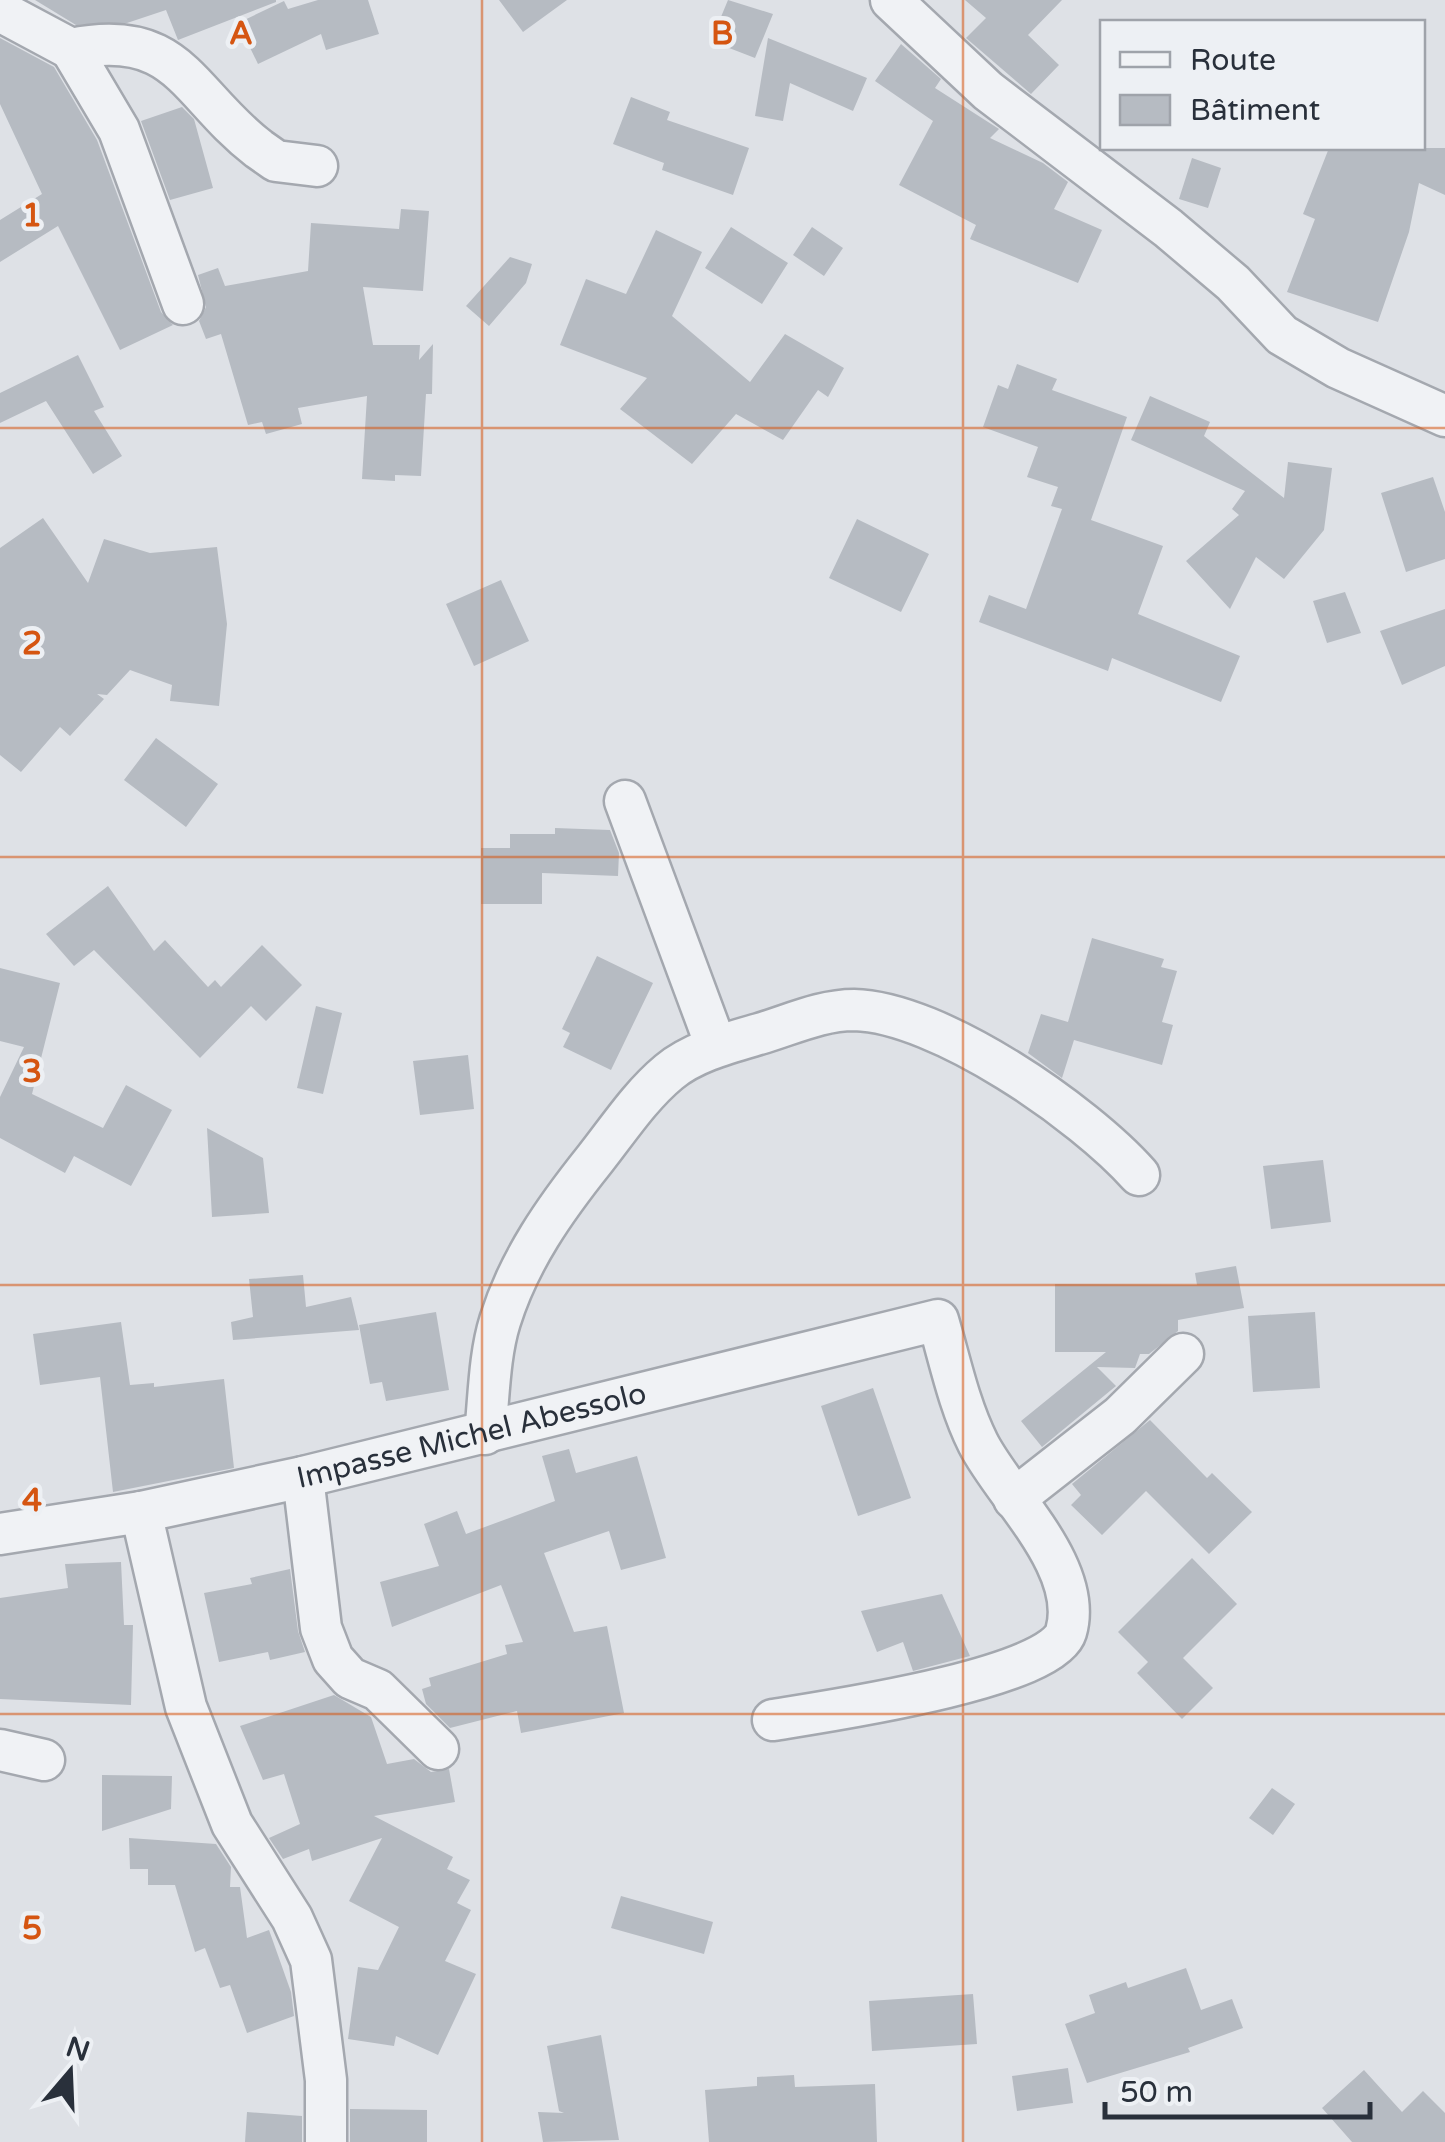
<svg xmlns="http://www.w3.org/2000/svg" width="1445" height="2142" viewBox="0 0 1445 2142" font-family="'Varela Round',sans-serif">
<rect width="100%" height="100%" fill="#dee1e6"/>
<path fill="#b6bbc2" d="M 35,0 L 276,0 L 276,2 L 178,40 L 166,10 L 127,23 L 76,25 Z
M 318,0 L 368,0 L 379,34 L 326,50 L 321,34 L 258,64 L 238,23 L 284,1 L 288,9 Z
M 499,0 L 567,0 L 523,32 Z
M 728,0 L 773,14 L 755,58 L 711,41 Z
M 965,0 L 1062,0 L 1028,35 L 1059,65 L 1031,94 L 966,38 L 986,18 Z
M 0,38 L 54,67 L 97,140 L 161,312 L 173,325 L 120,350 L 58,226 L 0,262 L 0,220 L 42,194 L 0,104 Z
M 768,38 L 867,78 L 853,111 L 790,83 L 783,121 L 755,116 Z
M 901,44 L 941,79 L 935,88 L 999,129 L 990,138 L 1043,163 L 1068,182 L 1054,209 L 1102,230 L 1078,283 L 970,239 L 976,225 L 899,185 L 933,121 L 875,81 Z
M 631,97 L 670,112 L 667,120 L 749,148 L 733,195 L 662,170 L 664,163 L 613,144 Z
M 182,107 L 194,119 L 213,188 L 170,200 L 141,121 Z
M 1329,148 L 1445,148 L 1445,195 L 1419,183 L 1409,232 L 1378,322 L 1287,292 L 1315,219 L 1303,214 Z
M 1192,158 L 1221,168 L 1208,208 L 1179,199 Z
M 401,209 L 429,211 L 423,291 L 363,287 L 373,345 L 420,345 L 419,360 L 433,344 L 432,394 L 426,394 L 421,476 L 395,475 L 395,481 L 362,479 L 367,396 L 298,408 L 302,424 L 266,434 L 262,422 L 248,425 L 221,334 L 206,339 L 199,321 L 206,307 L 198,275 L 218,268 L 225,286 L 308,271 L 311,223 L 399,229 Z
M 731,227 L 788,263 L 762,304 L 705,268 Z
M 812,227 L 843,248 L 824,276 L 793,255 Z
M 656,230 L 702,252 L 672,316 L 750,382 L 785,334 L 844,368 L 828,397 L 818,390 L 783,440 L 736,414 L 692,464 L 620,409 L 647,378 L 560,345 L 586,279 L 626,294 Z
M 510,257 L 532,264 L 526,283 L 489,326 L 466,306 Z
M 78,355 L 104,407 L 94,411 L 122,456 L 93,474 L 46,401 L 0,423 L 0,393 Z
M 1017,364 L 1057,379 L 1052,390 L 1127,417 L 1091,520 L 1163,546 L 1138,614 L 1240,656 L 1221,702 L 1112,658 L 1108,671 L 979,622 L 989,595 L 1026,609 L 1062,509 L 1051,506 L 1058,487 L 1027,477 L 1038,447 L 983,427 L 998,385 L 1008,389 Z
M 1150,396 L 1210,422 L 1204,436 L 1284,498 L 1288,462 L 1332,468 L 1324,530 L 1284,579 L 1256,557 L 1230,609 L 1186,561 L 1239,515 L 1232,509 L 1245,491 L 1131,440 Z
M 1433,477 L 1445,512 L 1445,559 L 1406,572 L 1381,493 Z
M 43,518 L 88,583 L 104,539 L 150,553 L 217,547 L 227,624 L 219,706 L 170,701 L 172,685 L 130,670 L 107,695 L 97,694 L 104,699 L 70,736 L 60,727 L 21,772 L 0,755 L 0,548 Z
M 857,519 L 929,554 L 901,612 L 829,578 Z
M 501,580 L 529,641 L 474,666 L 446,604 Z
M 1345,592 L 1361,633 L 1327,643 L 1313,601 Z
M 1445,609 L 1445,666 L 1402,685 L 1380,631 Z
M 156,738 L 218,784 L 186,827 L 124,780 Z
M 555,828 L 610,830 L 619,853 L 618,876 L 542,873 L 542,904 L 481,904 L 481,848 L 510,848 L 510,834 L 555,834 Z
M 108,886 L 154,951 L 165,940 L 208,987 L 215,980 L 221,987 L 262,945 L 302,985 L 266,1021 L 251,1006 L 200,1058 L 94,950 L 74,966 L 46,934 Z
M 1092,938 L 1164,959 L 1161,967 L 1177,971 L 1162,1022 L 1173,1025 L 1162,1065 L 1074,1040 L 1062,1078 L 1028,1053 L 1041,1014 L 1068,1022 Z
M 597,956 L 653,983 L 611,1070 L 563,1047 L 570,1033 L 562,1029 Z
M 0,968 L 60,983 L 32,1094 L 103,1128 L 126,1085 L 172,1110 L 131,1186 L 74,1156 L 65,1173 L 0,1138 L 0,1097 L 24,1047 L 0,1041 Z
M 316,1006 L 342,1013 L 323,1094 L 297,1088 Z
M 468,1055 L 474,1109 L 420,1115 L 413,1061 Z
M 207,1128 L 263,1158 L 269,1213 L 212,1217 Z
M 1323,1160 L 1331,1222 L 1271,1229 L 1263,1166 Z
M 1236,1266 L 1244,1308 L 1178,1320 L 1178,1331 L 1149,1354 L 1140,1354 L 1135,1368 L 1097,1367 L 1116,1386 L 1042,1447 L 1021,1421 L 1106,1352 L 1055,1352 L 1055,1284 L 1197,1285 L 1195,1273 Z
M 303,1275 L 306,1307 L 351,1297 L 359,1330 L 233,1340 L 231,1322 L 253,1317 L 249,1279 Z
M 436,1312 L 449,1390 L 386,1401 L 382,1382 L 370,1384 L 359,1325 Z
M 1315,1312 L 1320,1388 L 1253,1392 L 1248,1316 Z
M 121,1322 L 130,1385 L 154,1383 L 154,1387 L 224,1379 L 234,1468 L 113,1492 L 100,1377 L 40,1385 L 33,1334 Z
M 873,1388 L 911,1498 L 858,1516 L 821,1406 Z
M 1150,1420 L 1207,1478 L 1212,1473 L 1252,1512 L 1209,1554 L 1146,1491 L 1102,1535 L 1071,1505 L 1081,1495 L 1072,1484 Z
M 569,1449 L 576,1473 L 637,1456 L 666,1558 L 621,1570 L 609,1531 L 544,1553 L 574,1632 L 607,1626 L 624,1713 L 521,1733 L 517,1711 L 450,1728 L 426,1704 L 422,1689 L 431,1686 L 429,1678 L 507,1654 L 505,1645 L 523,1642 L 501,1585 L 392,1627 L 380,1582 L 439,1566 L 424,1524 L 457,1511 L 466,1534 L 555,1501 L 542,1456 Z
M 1192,1558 L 1237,1604 L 1183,1658 L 1213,1688 L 1182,1719 L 1137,1673 L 1148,1662 L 1118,1632 Z
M 121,1562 L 124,1625 L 133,1625 L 131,1705 L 0,1699 L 0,1598 L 68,1588 L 65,1564 Z
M 290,1569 L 298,1631 L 305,1652 L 270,1660 L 268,1652 L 219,1662 L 204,1593 L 252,1584 L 250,1578 Z
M 942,1594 L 970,1656 L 913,1671 L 903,1642 L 877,1652 L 861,1611 Z
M 334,1695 L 371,1717 L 387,1764 L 414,1759 L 431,1772 L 449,1769 L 455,1802 L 374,1816 L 453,1857 L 447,1869 L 470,1880 L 457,1903 L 471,1910 L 445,1961 L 476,1974 L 438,2055 L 396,2036 L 394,2046 L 348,2039 L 358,1967 L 378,1970 L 399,1927 L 349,1901 L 382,1838 L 312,1861 L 309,1849 L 283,1859 L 269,1838 L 300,1824 L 284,1774 L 263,1780 L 240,1726 Z
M 102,1775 L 172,1776 L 171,1809 L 102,1831 Z
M 1272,1788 L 1295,1804 L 1273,1835 L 1249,1818 Z
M 129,1838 L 216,1844 L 231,1867 L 230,1887 L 240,1887 L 247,1938 L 269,1930 L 291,1992 L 294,2016 L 247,2033 L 230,1985 L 220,1988 L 205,1948 L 195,1952 L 175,1885 L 148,1885 L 148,1869 L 130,1869 Z
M 621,1896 L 713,1922 L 704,1954 L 611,1928 Z
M 1186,1968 L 1201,2010 L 1232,1999 L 1243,2028 L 1188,2048 L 1190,2052 L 1087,2083 L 1065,2024 L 1095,2013 L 1089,1995 L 1126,1982 L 1128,1988 Z
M 973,1994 L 977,2044 L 872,2051 L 869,2001 Z
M 601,2035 L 619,2140 L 543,2142 L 538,2112 L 564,2113 L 559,2111 L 547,2046 Z
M 1068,2068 L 1073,2103 L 1017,2111 L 1012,2076 Z
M 1364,2070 L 1402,2112 L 1423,2091 L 1445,2113 L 1445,2142 L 1352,2142 L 1322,2108 Z
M 794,2075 L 795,2087 L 875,2084 L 877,2142 L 709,2142 L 705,2090 L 757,2086 L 757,2077 Z
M 350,2109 L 427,2110 L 427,2142 L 350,2142 Z
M 247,2112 L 302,2116 L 302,2142 L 245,2142 Z"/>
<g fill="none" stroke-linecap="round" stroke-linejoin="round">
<g stroke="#a4a8af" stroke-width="45">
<g id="street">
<path d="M 891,0 L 988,91 L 1168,228 L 1233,283 L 1282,335 L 1338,368 L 1445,416"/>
<path d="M 0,11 L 71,49 C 180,27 187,94 259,149 L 276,161 L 317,166"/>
<path d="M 71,49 L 119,130 L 183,304"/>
<path d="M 625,801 L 716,1046"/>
<path d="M 485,1434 C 489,1398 489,1356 500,1321 C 519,1260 555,1209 595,1159 C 618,1130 640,1096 669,1072 C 693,1052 728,1043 759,1034 C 790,1025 821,1010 854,1010 C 939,1012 1084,1113 1139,1175"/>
<path d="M 303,1477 L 321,1628 L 333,1659 L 350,1678 L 378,1690 L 438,1749"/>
<path d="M 1014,1499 L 1120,1416 L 1183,1354"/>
<path d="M 141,1512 L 186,1707 L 232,1824 L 292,1918 L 311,1960 L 326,2080 L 326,2142"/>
<path id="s1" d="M 0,1534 L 141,1512 L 303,1477 L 938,1320 C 950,1361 959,1405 978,1443 C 1004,1495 1085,1567 1066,1632 C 1052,1679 822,1712 773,1720"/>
<path d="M 0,1750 L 44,1760"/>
</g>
</g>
<use href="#street" stroke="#f0f2f5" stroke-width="40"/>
</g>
<path fill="none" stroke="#d55511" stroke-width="2.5" stroke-opacity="0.55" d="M 482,0 L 482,2142M 963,0 L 963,2142M 0,428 L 1445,428M 0,857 L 1445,857M 0,1285 L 1445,1285M 0,1714 L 1445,1714"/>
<g text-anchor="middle" stroke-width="9" stroke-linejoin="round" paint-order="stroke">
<g font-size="30" fill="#29303b" stroke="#edf0f4">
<text dy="10" stroke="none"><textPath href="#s1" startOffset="482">Impasse Michel Abessolo</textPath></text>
</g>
</g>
<g font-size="32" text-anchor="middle" font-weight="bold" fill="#d55511" stroke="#edf0f4" stroke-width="9" stroke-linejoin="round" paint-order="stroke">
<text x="241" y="44">A</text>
<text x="722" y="44">B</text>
<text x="32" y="226">1</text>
<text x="32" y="654">2</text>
<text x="32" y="1082">3</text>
<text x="32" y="1511">4</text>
<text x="32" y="1939">5</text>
</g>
<rect x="1100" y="20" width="325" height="130" fill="#edf0f4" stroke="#9fa3aa" stroke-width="2.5"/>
<rect x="1120" y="52" width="50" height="15" fill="#f0f2f5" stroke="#9fa3aa" stroke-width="2.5"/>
<text x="1190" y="70" font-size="30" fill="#29303b">Route</text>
<rect x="1120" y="95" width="50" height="30" fill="#b6bbc2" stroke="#9fa3aa" stroke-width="2.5"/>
<text x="1190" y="120" font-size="30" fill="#29303b">Bâtiment</text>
<g transform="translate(70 2072) rotate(19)" stroke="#edf0f4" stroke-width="8" paint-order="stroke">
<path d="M0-8L18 38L0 25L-18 38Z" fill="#29303b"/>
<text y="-15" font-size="28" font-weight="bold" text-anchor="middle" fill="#29303b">N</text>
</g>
<path d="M1105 2102v15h265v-15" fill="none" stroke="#29303b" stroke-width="5"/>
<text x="1120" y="2102" font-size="30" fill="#29303b" stroke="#edf0f4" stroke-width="8" paint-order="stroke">50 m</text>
</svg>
